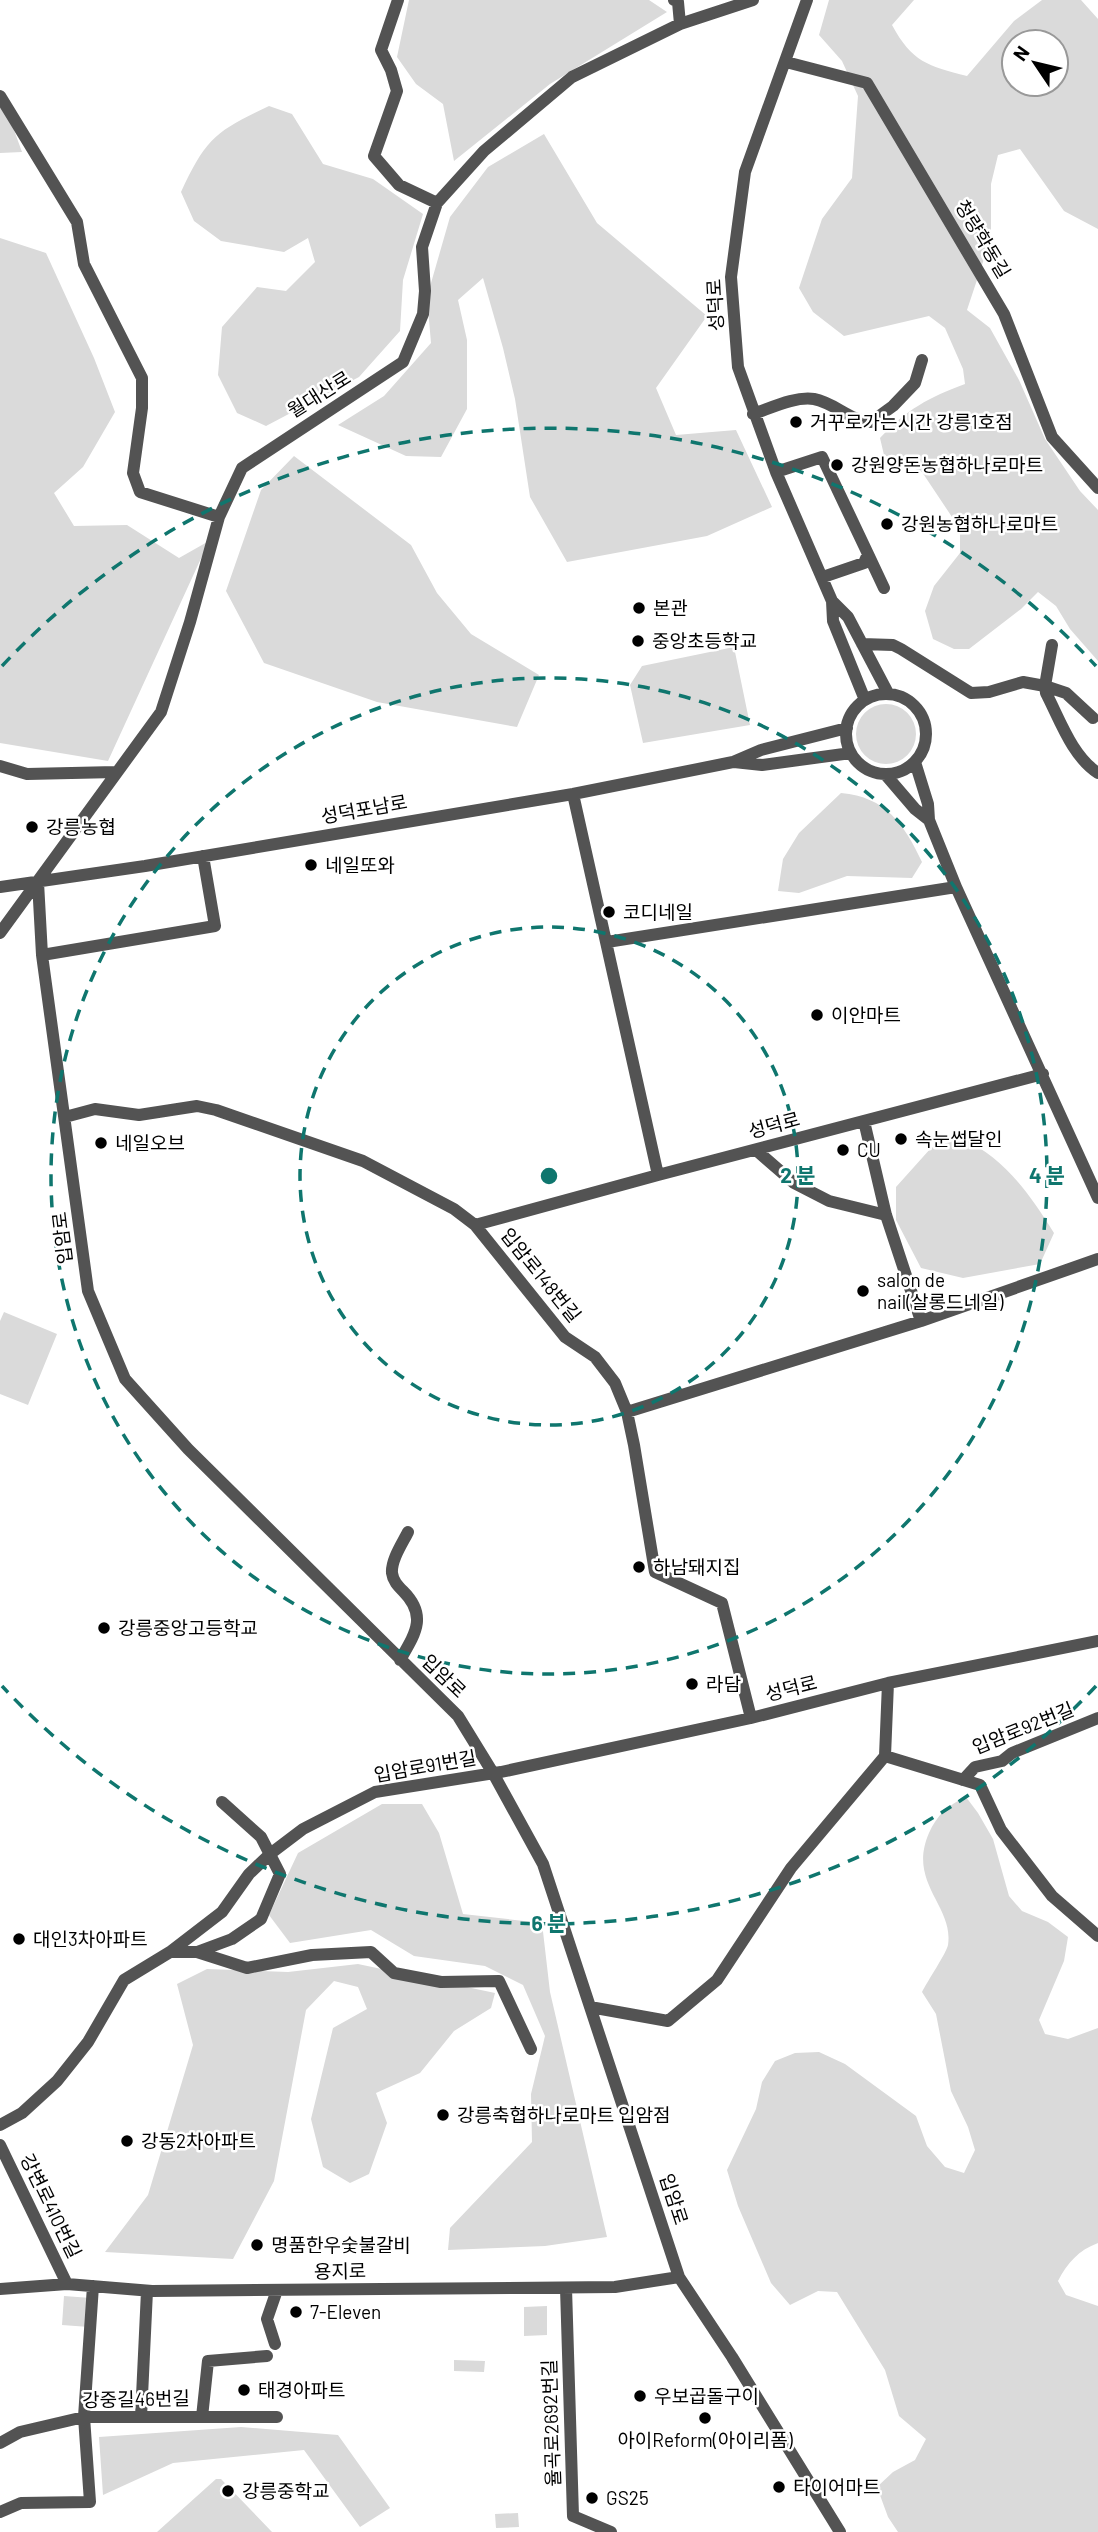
<svg xmlns="http://www.w3.org/2000/svg" width="1098" height="2532" viewBox="0 0 1098 2532" font-family="Barlow,'Noto Sans KR',sans-serif">
<rect width="100%" height="100%" fill="#fff"/>
<path fill="#dadada" fill-rule="evenodd" d="M 409,0 L 649,0 L 667,12 L 550,84 L 454,161 L 443,104 L 416,84 L 397,57 Z
M 829,0 L 914,0 L 892,25 C 912,62 928,66 967,76 L 1014,21 L 1042,0 L 1081,0 L 1098,19 L 1098,229 L 1064,211 L 1020,149 L 998,155 L 991,184 L 991,238 L 967,310 L 990,328 L 1019,380 L 1045,439 L 1080,491 L 1098,510 L 1098,661 L 1070,629 L 1056,606 L 1038,592 L 1021,609 L 969,649 L 954,649 L 933,639 L 925,611 L 934,586 L 960,553 L 960,529 L 922,472 L 884,455 L 880,438 C 906,410 929,397 965,384 L 963,369 L 945,328 L 929,316 L 844,336 L 813,312 L 799,288 L 822,219 L 852,178 L 858,96 L 842,61 L 819,35 ZM 1014,42 L 1056,42 L 1056,84 L 1014,84 Z
M 269,106 L 292,114 L 323,164 L 373,179 L 423,214 L 403,280 L 400,331 L 359,377 L 266,426 L 237,413 L 218,375 L 222,327 L 257,287 L 286,291 L 315,262 L 308,238 L 284,252 L 221,241 L 194,221 L 181,192 C 206,138 216,131 269,106 Z
M 0,107 L 6,108 L 22,152 L 0,153 Z
M 544,134 L 597,223 L 707,316 L 656,388 L 676,435 L 736,430 L 772,507 L 707,536 L 567,562 L 530,497 L 515,399 L 503,348 L 483,278 L 458,300 L 467,340 L 467,409 L 441,457 L 406,456 L 338,425 L 384,396 L 431,343 L 427,297 L 450,217 L 488,167 Z
M 0,238 L 46,253 L 94,358 L 115,412 L 83,467 L 54,493 L 74,526 L 127,525 L 179,558 L 209,541 L 108,761 L 0,743 Z
M 294,456 L 411,545 L 437,593 L 471,634 L 539,675 L 517,727 L 377,702 L 264,663 L 226,591 L 261,490 Z
M 734,647 L 750,725 L 643,743 L 630,685 L 642,666 Z
M856 734a30 30 0 1 1 60 0a30 30 0 1 1-60 0Z
M 841,793 C 886,797 904,824 922,862 L 912,878 L 847,876 L 799,893 L 778,891 L 783,859 L 799,833 Z
M 962,1138 C 1005,1159 1029,1193 1054,1233 L 1040,1264 L 963,1278 L 921,1268 L 896,1220 L 896,1187 L 931,1148 Z
M 4,1312 L 57,1334 L 28,1405 L 0,1394 L 0,1321 Z
M 966,1797 L 978,1813 L 993,1839 L 1009,1896 L 1022,1911 L 1048,1922 L 1068,1937 L 1064,1961 L 1039,2020 L 1045,2034 L 1068,2039 L 1098,2028 L 1098,2243 C 1079,2250 1067,2263 1058,2281 L 1066,2295 L 1098,2306 L 1098,2532 L 898,2532 L 888,2517 L 877,2487 L 893,2472 L 915,2460 L 926,2439 L 899,2416 L 885,2370 L 837,2292 L 818,2291 L 790,2305 L 771,2283 L 738,2206 L 727,2170 L 756,2109 L 762,2082 L 775,2061 L 795,2053 L 819,2052 L 845,2064 L 916,2116 L 927,2146 L 945,2167 L 964,2173 L 975,2150 L 968,2127 L 951,2091 L 936,2014 L 922,1992 C 927,1982 947,1952 948,1945 C 954,1906 907,1883 929,1833 C 937,1815 948,1805 966,1797 Z
M 382,1804 L 422,1804 L 439,1833 L 463,1914 L 542,1923 L 550,1992 L 607,2237 L 545,2246 L 448,2250 L 450,2228 L 532,2142 L 531,2094 L 545,2036 L 523,1985 L 485,1966 L 414,1956 L 371,1930 L 290,1943 L 269,1915 L 298,1853 Z
M 358,1964 L 495,1993 L 491,2008 L 454,2031 L 420,2073 L 376,2093 L 387,2123 L 369,2174 L 350,2183 L 323,2167 L 311,2119 L 333,2028 L 367,2009 L 358,1987 L 334,1981 L 306,2010 L 274,2181 L 233,2259 L 105,2252 L 148,2195 L 193,2045 L 177,1984 L 207,1969 L 288,1972 Z
M 64,2296 L 91,2298 L 89,2327 L 62,2325 Z
M 547,2306 L 547,2335 L 524,2336 L 524,2307 Z
M 454,2360 L 485,2361 L 484,2372 L 454,2371 Z
M 241,2427 L 338,2435 L 390,2508 L 360,2527 L 304,2450 L 173,2463 L 103,2495 L 99,2437 Z
M 216,2479 L 221,2479 L 272,2532 L 157,2532 Z
M 518,2513 L 519,2527 L 496,2528 L 495,2514 Z"/>
<g fill="none" stroke-linecap="round" stroke-linejoin="round">
<path stroke="#535353" stroke-width="12" d="M 398,0 L 381,50 L 391,70 L 397,91 L 374,156 L 399,185 L 437,203
M 674,0 L 678,2 L 680,24
M 807,0 L 745,172 L 731,277 L 738,367 L 776,472 L 832,601 L 833,621 L 865,700
M 786,62 L 867,83 L 1004,314 L 1052,437 L 1098,488
M 0,96 L 77,222 L 84,264 L 142,378 L 142,408 L 133,473 L 140,492 L 219,517
M 753,414 C 771,408 795,396 814,399 C 835,403 850,421 871,422 L 893,406 L 915,383 L 922,360
M 776,472 L 822,457 L 868,554 L 864,563 L 823,577
M 868,554 L 884,588
M 832,601 L 848,617 L 888,693
M 862,644 L 893,645 L 901,649 L 971,693 L 989,692 L 1023,682 L 1045,686 L 1066,693 L 1093,718
M 1052,645 L 1045,686 L 1046,693 C 1060,720 1072,756 1098,773
M846 734a40 40 0 1 1 80 0a40 40 0 1 1-80 0Z
M 734,762 L 762,765 L 851,753
M 915,762 L 928,804 L 929,820 L 956,887 L 1098,1198
M 0,766 L 27,774 L 116,772
M 885,774 L 915,809 L 929,820
M 573,794 L 658,1175
M 38,882 L 42,955 L 88,1291 L 125,1379 L 188,1449 L 458,1716 L 493,1773 L 543,1864 L 679,2277 L 732,2357 L 840,2532
M 0,887 L 145,866 L 573,794 L 733,762 L 761,750 L 847,728
M 0,933 L 161,712 L 190,622 L 219,517 L 242,468 L 403,362 L 423,314 L 425,291 L 422,247 L 437,203 L 484,151 L 572,77 L 680,24 L 753,0
M 607,942 L 956,887
M 42,955 L 215,926 L 203,856
M 65,1117 L 95,1109 L 139,1115 L 197,1106 L 216,1110 L 363,1161 L 454,1209 L 475,1225 L 565,1337 L 595,1357 L 615,1383 L 627,1412 L 634,1445 L 655,1572 L 722,1603 L 751,1718
M 864,1121 L 886,1215 L 921,1321
M 756,1150 L 794,1183 L 829,1201 L 886,1215
M 475,1225 L 658,1175 L 1043,1074
M 627,1412 L 921,1321 L 1098,1259
M 400,1660 C 415,1634 428,1616 403,1591 C 398,1586 393,1581 392,1573 C 391,1560 402,1544 408,1532
M 885,1756 L 980,1785 L 1001,1830 L 1052,1896 L 1098,1936
M 963,1780 L 975,1767 L 1002,1761 L 1012,1753 L 1098,1718
M 170,1952 L 222,1912 L 249,1874 L 270,1854 L 303,1829 L 375,1792 L 501,1772 L 751,1718 L 888,1683 L 1098,1641
M 197,1952 L 247,1968 L 312,1955 L 371,1952 L 394,1973 L 441,1982 L 499,1981 L 531,2049
M 590,2007 L 668,2021 L 717,1980 L 791,1868 L 885,1756 L 888,1683
M 0,2125 L 22,2113 L 57,2081 L 88,2042 L 124,1980 L 170,1952 L 197,1952 L 232,1939 L 261,1919 L 280,1874 L 261,1837 L 222,1802
M 0,2145 L 67,2284
M 566,2288 L 573,2516 L 611,2532
M 0,2289 L 67,2284 L 152,2291 L 615,2287 L 679,2277
M 275,2344 L 267,2319 L 277,2290
M 141,2417 L 147,2291
M 202,2417 L 208,2361 L 267,2356
M 0,2443 L 20,2432 L 84,2417 L 277,2417
M 0,2512 L 21,2503 L 90,2502 L 84,2417 L 93,2286"/>
</g>
<g fill="none" stroke="#0f766e" stroke-width="3.5" stroke-dasharray="12 9">
<circle cx="549" cy="1176" r="249"/>
<circle cx="549" cy="1176" r="498"/>
<path d="M1096 1686A748 748 0 0 1 2 1686M2 666A748 748 0 0 1 1096 666"/>
</g>
<g fill="#000" stroke="#fff" stroke-width="2.5">
<circle cx="796" cy="422" r="7"/>
<circle cx="837" cy="465" r="7"/>
<circle cx="887" cy="524" r="7"/>
<circle cx="639" cy="608" r="7"/>
<circle cx="638" cy="641" r="7"/>
<circle cx="32" cy="827" r="7"/>
<circle cx="311" cy="865" r="7"/>
<circle cx="609" cy="912" r="7"/>
<circle cx="817" cy="1015" r="7"/>
<circle cx="901" cy="1139" r="7"/>
<circle cx="101" cy="1143" r="7"/>
<circle cx="843" cy="1150" r="7"/>
<circle cx="863" cy="1291" r="7"/>
<circle cx="639" cy="1567" r="7"/>
<circle cx="104" cy="1628" r="7"/>
<circle cx="692" cy="1684" r="7"/>
<circle cx="19" cy="1939" r="7"/>
<circle cx="443" cy="2115" r="7"/>
<circle cx="127" cy="2141" r="7"/>
<circle cx="257" cy="2245" r="7"/>
<circle cx="296" cy="2312" r="7"/>
<circle cx="244" cy="2390" r="7"/>
<circle cx="640" cy="2396" r="7"/>
<circle cx="705" cy="2418" r="7"/>
<circle cx="779" cy="2487" r="7"/>
<circle cx="228" cy="2491" r="7"/>
<circle cx="592" cy="2498" r="7"/>
</g>
<g text-anchor="middle" stroke-width="5" stroke-linejoin="round" paint-order="stroke">
<g font-size="19" fill="#000" stroke="#fff">
<text transform="translate(983 239) rotate(59)" y="7">청량학동길</text>
<text transform="translate(715 305) rotate(-93)" y="7">성덕로</text>
<text transform="translate(319 394) rotate(-32)" y="7">월대산로</text>
<text transform="translate(364 809) rotate(-10)" y="7">성덕포남로</text>
<text transform="translate(774 1125) rotate(-15)" y="7">성덕로</text>
<text transform="translate(62 1238) rotate(-97)" y="7">입암로</text>
<text transform="translate(541 1275) rotate(51)" y="7">입암로148번길</text>
<text transform="translate(444 1676) rotate(44)" y="7">입암로</text>
<text transform="translate(791 1688) rotate(-14)" y="7">성덕로</text>
<text transform="translate(1023 1728) rotate(-22)" y="7">입암로92번길</text>
<text transform="translate(425 1766) rotate(-10)" y="7">입암로91번길</text>
<text transform="translate(674 2199) rotate(72)" y="7">입암로</text>
<text transform="translate(51 2206) rotate(64)" y="7">강변로410번길</text>
<text transform="translate(340 2271) rotate(-1)" y="7">용지로</text>
<text transform="translate(136 2399) rotate(-1)" y="7">강중길46번길</text>
<text transform="translate(551 2423) rotate(-92)" y="7">율곡로2692번길</text>
</g>
<g font-size="19" fill="#000" stroke="#fff" text-anchor="start">
<text x="810" y="429">거꾸로가는시간 강릉1호점</text>
<text x="851" y="472">강원양돈농협하나로마트</text>
<text x="901" y="531">강원농협하나로마트</text>
<text x="653" y="615">본관</text>
<text x="652" y="648">중앙초등학교</text>
<text x="46" y="834">강릉농협</text>
<text x="325" y="872">네일또와</text>
<text x="623" y="919">코디네일</text>
<text x="831" y="1022">이안마트</text>
<text x="915" y="1146">속눈썹달인</text>
<text x="115" y="1150">네일오브</text>
<text x="857" y="1157">CU</text>
<text x="877" y="1287">salon de<tspan x="877" dy="22">nail(살롱드네일)</tspan></text>
<text x="653" y="1574">하남돼지집</text>
<text x="118" y="1635">강릉중앙고등학교</text>
<text x="706" y="1691">라담</text>
<text x="33" y="1946">대인3차아파트</text>
<text x="457" y="2122">강릉축협하나로마트 입암점</text>
<text x="141" y="2148">강동2차아파트</text>
<text x="271" y="2252">명품한우숯불갈비</text>
<text x="310" y="2319">7-Eleven</text>
<text x="258" y="2397">태경아파트</text>
<text x="654" y="2403">우보곱돌구이</text>
<text x="705" y="2447" text-anchor="middle">아이Reform(아이리폼)</text>
<text x="793" y="2494">타이어마트</text>
<text x="242" y="2498">강릉중학교</text>
<text x="606" y="2505">GS25</text>
</g>
</g>
<circle cx="549" cy="1176" r="10" fill="#0f766e" stroke="#fff" stroke-width="3.5"/>
<g font-size="21" text-anchor="middle" font-weight="bold" fill="#0f766e" stroke="#fff" stroke-width="5" stroke-linejoin="round" paint-order="stroke">
<text x="798" y="1183">2 분</text>
<text x="1047" y="1183">4 분</text>
<text x="549" y="1931">6 분</text>
</g>
<g transform="translate(1035 63) rotate(305)"><circle r="33" fill="#ffffff" stroke="#999999" stroke-width="2"/>
<path d="M0-5L12 26L0 18L-12 26Z" fill="#000000"/>
<text y="-10" font-size="19" font-weight="bold" text-anchor="middle" fill="#000000">N</text>
</g>
</svg>
